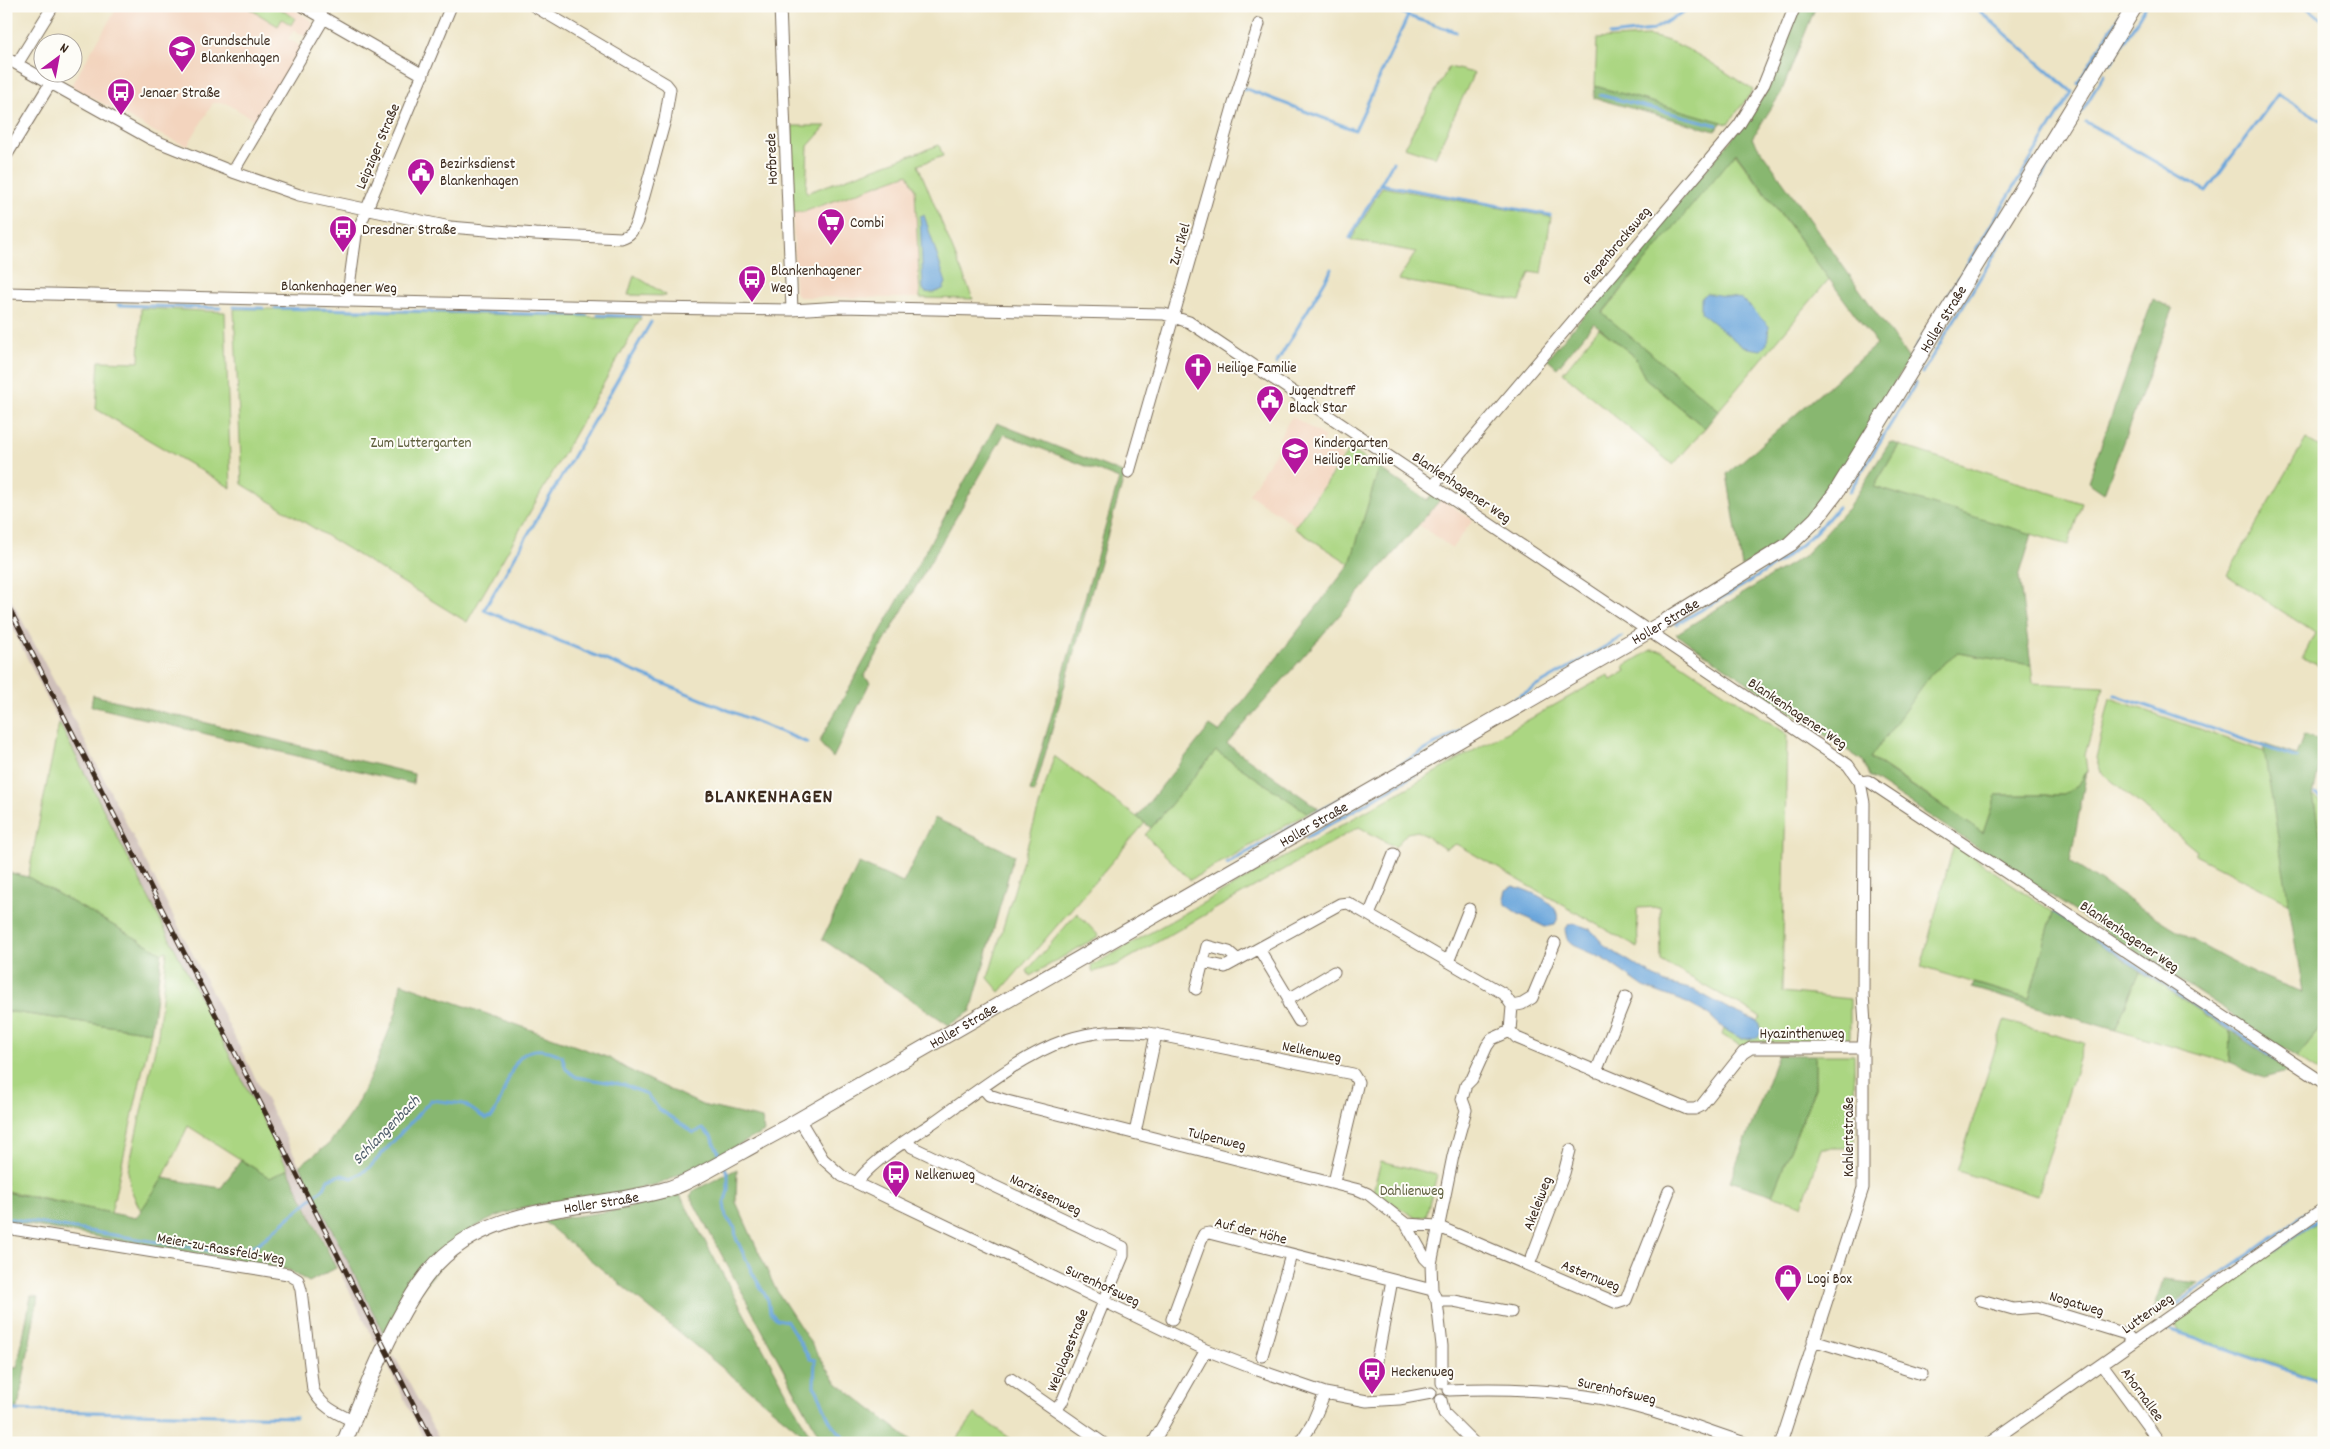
<svg xmlns="http://www.w3.org/2000/svg" width="2330" height="1449" viewBox="0 0 2330 1449" font-family="Dekko,sans-serif">
<rect width="100%" height="100%" fill="#fdfcf7"/>
<filter id="ink" filterUnits="userSpaceOnUse"><feTurbulence type="fractalNoise" baseFrequency=".02" numOctaves="2"/><feDisplacementMap in="SourceGraphic" scale="10" xChannelSelector="R" yChannelSelector="G"/><feConvolveMatrix kernelMatrix="1 2 1 2 8 2 1 2 1" color-interpolation-filters="sRGB"/></filter>
<filter id="wash" filterUnits="userSpaceOnUse"><feTurbulence type="fractalNoise" baseFrequency=".0096" numOctaves="4" result="noise"/><feDisplacementMap in="SourceGraphic" scale="20" xChannelSelector="R" yChannelSelector="G"/><feGaussianBlur stdDeviation="1.12" result="paint"/><feColorMatrix in="noise" values="0 0 0 0 0 0 0 0 0 0 0 0 0 0 0 0 0 1.4 0 .05"/><feComposite in="paint" operator="in"/></filter>
<g filter="url(#wash)">
<rect width="100%" height="100%" fill="#ede4c5"/>
<path fill="#f3d4be" d="M 109,6 L 287,6 L 311,20 L 313,24 L 307,38 L 294,30 L 288,39 L 302,47 L 256,121 L 226,103 L 213,103 L 187,146 L 155,132 L 71,86 L 115,11 Z
M 908,174 L 915,189 L 920,298 L 798,297 L 795,292 L 793,213 L 806,211 Z
M 1292,416 L 1325,437 L 1322,442 L 1343,457 L 1295,525 L 1249,494 L 1282,442 L 1278,439 Z
M 1441,499 L 1473,520 L 1452,548 L 1419,525 Z"/>
<path fill="#cfc0ba" d="M 6,590 L 64,700 L 348,1261 L 384,1334 L 378,1348 L 288,1169 L 59,723 L 6,615 Z
M 394,1355 L 441,1443 L 426,1443 L 389,1368 Z"/>
<path fill="#abd682" stroke="#738050" d="M 245,6 L 275,6 L 295,18 L 291,25 L 282,19 L 278,26 Z
M 1648,36 C 1685,41 1721,70 1753,90 L 1728,124 L 1595,86 L 1597,39 Z
M 1449,67 L 1474,73 L 1435,157 L 1404,147 Z
M 792,126 L 826,126 L 808,146 L 806,193 L 939,145 L 943,156 L 918,165 L 973,299 L 920,298 L 915,189 L 908,174 L 806,211 L 793,213 Z
M 1735,153 L 1829,279 L 1719,410 L 1602,314 Z
M 1382,187 L 1551,217 L 1542,274 L 1530,272 L 1520,301 L 1398,280 L 1416,252 L 1351,240 Z
M 634,275 L 666,295 L 666,296 L 628,295 Z
M 141,308 L 225,312 L 231,488 L 96,409 L 99,361 L 139,362 Z
M 234,309 L 275,309 L 641,318 L 467,622 L 242,484 Z
M 1599,328 L 1634,356 L 1645,378 L 1705,428 L 1673,465 L 1563,373 Z
M 2306,439 L 2324,449 L 2324,668 L 2302,659 L 2315,633 L 2227,575 Z
M 1899,445 L 2082,503 L 2068,545 L 1874,487 Z
M 1350,449 L 1379,468 L 1350,564 L 1294,528 Z
M 1651,650 L 1662,651 L 1787,734 L 1782,992 L 1850,999 L 1850,1037 L 1845,1042 L 1749,1042 L 1741,1046 L 1722,1035 L 1724,1029 L 1742,1039 L 1762,1032 L 1757,1021 L 1761,1017 L 1661,961 L 1660,907 L 1637,908 L 1638,948 L 1456,844 L 1445,849 L 1418,831 L 1407,833 L 1395,847 L 1359,827 L 1117,965 L 1093,972 L 1091,966 L 1608,675 L 1611,680 L 1626,671 L 1624,666 Z
M 1958,653 L 2031,665 L 2033,683 L 2104,687 L 2085,755 L 2087,771 L 2080,783 L 2064,795 L 1996,795 L 1983,833 L 1870,757 L 1932,673 Z
M 2110,698 L 2265,752 L 2289,903 L 2195,855 L 2197,851 L 2101,772 L 2096,758 Z
M 59,723 L 288,1169 L 270,1178 L 188,1126 L 163,1178 L 141,1211 L 131,1190 L 128,1171 L 158,1035 L 167,951 L 162,953 L 28,877 Z
M 1216,751 L 1308,813 L 1190,880 L 1145,835 Z
M 1054,756 L 1145,823 L 1000,992 L 988,978 Z
M 2313,796 L 2324,803 L 2324,857 L 2322,851 Z
M 1954,844 L 2053,912 L 2029,999 L 1921,967 Z
M 1077,913 L 1099,936 L 1030,976 L 1027,971 Z
M 2140,971 L 2230,1031 L 2229,1063 L 2115,1030 Z
M 6,1011 L 151,1032 L 111,1213 L 6,1191 Z
M 2004,1021 L 2084,1043 L 2037,1195 L 1957,1171 Z
M 2324,1022 L 2324,1075 L 2296,1057 Z
M 1815,1055 L 1854,1055 L 1855,1148 L 1822,1148 L 1802,1205 L 1772,1195 L 1815,1088 Z
M 1381,1161 L 1437,1175 L 1426,1216 L 1416,1218 L 1373,1191 Z
M 2324,1217 L 2324,1381 L 2180,1332 L 2174,1323 Z
M 975,1414 L 1017,1443 L 954,1443 Z"/>
<path fill="#88b770" stroke="#627047" d="M 1800,6 L 1816,6 L 1781,93 L 1752,138 L 1909,359 L 1829,492 L 1787,538 L 1742,567 L 1727,474 L 1877,344 L 1736,153 L 1602,313 L 1719,410 L 1705,428 L 1645,378 L 1634,356 L 1594,323 L 1557,368 L 1547,359 L 1742,127 L 1769,88 Z
M 1595,86 L 1722,122 L 1715,131 L 1594,98 Z
M 2153,299 L 2173,309 L 2104,493 L 2088,482 Z
M 997,423 L 1125,474 L 1034,793 L 1030,791 L 1119,479 L 1004,434 L 864,677 L 870,682 L 833,758 L 819,742 Z
M 1890,442 L 1899,445 L 1874,487 L 2032,534 L 2019,577 L 2031,665 L 1958,653 L 1932,673 L 1870,758 L 1983,833 L 1996,795 L 2064,795 L 2080,783 L 2087,771 L 2070,862 C 2145,909 2218,964 2303,992 L 2263,744 L 2296,755 L 2304,735 L 2324,741 L 2313,796 L 2324,857 L 2324,1022 L 2296,1057 L 1869,776 L 1863,761 L 1676,634 L 1804,556 L 1849,507 Z
M 1379,468 L 1427,500 L 1433,493 L 1441,499 L 1227,744 L 1318,808 L 1308,813 L 1216,751 L 1151,828 L 1137,817 L 1210,726 L 1219,732 L 1350,564 Z
M 93,695 L 414,774 L 413,784 L 91,706 Z
M 935,818 L 1014,855 L 971,1011 L 949,1025 L 822,939 L 859,863 L 903,883 Z
M 6,872 L 28,877 L 162,953 L 151,1032 L 6,1011 Z
M 2053,912 L 2140,971 L 2115,1030 L 1972,988 L 1974,983 L 2029,999 Z
M 401,983 L 609,1058 L 627,1069 L 702,1105 L 762,1119 L 764,1132 L 662,1183 L 615,1194 L 524,1207 L 495,1217 L 473,1228 L 384,1334 L 300,1165 L 329,1144 L 354,1109 L 373,1071 L 396,1013 Z
M 2230,1031 L 2291,1071 L 2263,1078 L 2229,1063 Z
M 1778,1055 L 1815,1055 L 1815,1088 L 1772,1195 L 1730,1181 Z
M 241,1160 L 270,1178 L 288,1169 L 336,1268 L 309,1282 L 289,1270 L 6,1221 L 6,1192 L 136,1218 L 163,1178 L 221,1188 Z
M 737,1169 L 736,1202 L 775,1288 L 836,1382 L 914,1443 L 823,1443 L 690,1196 L 695,1190 Z
M 680,1195 L 814,1443 L 543,1221 L 618,1210 Z
M 2164,1279 L 2200,1283 L 2150,1322 Z
M 31,1296 L 38,1297 L 18,1408 L 6,1408 L 6,1367 L 17,1368 Z"/>
<path fill="#6aa6db" stroke="#52687c" d="M 924,215 L 946,283 L 943,289 L 933,293 L 925,292 L 923,289 L 920,216 Z
M 1706,293 L 1742,299 L 1769,326 L 1767,344 L 1761,350 L 1743,347 L 1701,313 L 1701,298 Z
M 1513,886 C 1527,890 1568,904 1555,925 L 1545,927 L 1517,913 L 1506,905 L 1504,898 L 1506,890 Z
M 1569,924 L 1576,924 L 1590,929 L 1606,947 L 1665,983 L 1694,990 L 1731,1010 L 1757,1021 L 1762,1032 L 1757,1038 L 1742,1039 L 1724,1029 L 1709,1015 L 1687,1003 L 1644,987 L 1604,959 L 1579,948 L 1567,939 L 1565,930 Z"/>
<g fill="none" stroke-linecap="round" stroke-linejoin="round">
<path stroke="#6aa6db" stroke-width="3" d="M 1403,6 L 1401,12 L 1408,16
M 2305,6 L 2324,21
M 1610,35 L 1653,30 L 1693,6
M 2111,63 L 2146,6
M 2078,83 L 2125,6
M 1244,90 L 1244,88 L 1355,130 L 1408,16 L 1456,32
M 1600,95 L 1717,125
M 2086,122 L 2206,191 L 2278,94 L 2324,122
M 1380,184 L 1550,215
M 1350,238 L 1393,162
M 118,305 L 220,308
M 234,307 L 263,308
M 275,308 L 587,315
M 598,315 L 640,316
M 651,322 L 484,610 L 808,743
M 1913,353 L 2072,92 L 1974,6
M 1276,364 L 1332,269
M 1922,373 L 2104,75
M 1849,492 L 1916,383
M 1676,624 C 1734,591 1796,560 1838,507
M 2115,695 L 2297,758
M 1442,759 L 1468,744
M 2316,794 L 2324,799
M 1306,838 L 1432,765
M 1227,864 L 1622,637
M 2055,912 L 2284,1064
M 724,1166 L 728,1174 L 728,1191 L 724,1203 L 726,1217 L 735,1228 L 736,1238 L 753,1274 L 768,1300 L 770,1312 L 777,1319 L 787,1321 L 810,1359 L 815,1360 L 814,1386 C 823,1398 824,1413 832,1424 C 837,1431 844,1434 846,1443
M 6,1218 L 227,1253 L 258,1244 L 324,1188 L 328,1179 L 341,1175 L 353,1178 L 369,1168 L 431,1100 L 464,1104 L 486,1119 L 492,1117 C 512,1087 508,1031 562,1056 L 566,1069 L 576,1077 L 625,1085 L 646,1094 L 659,1109 L 694,1133 L 702,1129 L 711,1136 L 721,1158
M 2173,1307 L 2324,1201
M 2175,1320 L 2324,1215
M 2166,1328 L 2324,1383
M 6,1410 L 296,1417"/>
</g>
</g>
<g filter="url(#ink)">
<g fill="none" stroke-linecap="round" stroke-linejoin="round">
<g stroke="#796b58" stroke-width="13">
<path id="street" d="M 303,6 L 423,75
M 780,6 L 792,310
M 6,58 L 151,139 L 233,172 L 299,195 L 450,227 L 535,234 L 621,238 C 631,235 633,230 637,221 L 665,120 L 670,89 L 666,84 L 534,6
M 17,64 L 53,6
M 6,156 L 50,84
M 233,172 L 324,18
M 6,293 L 651,308 L 792,310 L 841,307 L 1164,314 L 1189,322 L 1848,765 L 1860,782 L 1864,803 L 1863,994 L 1865,1024 L 1863,1046 L 1863,1188 L 1781,1443
M 347,301 L 356,235 L 451,6
M 1129,472 L 1235,100 L 1259,24
M 1433,486 L 1739,125 L 1764,84 L 1795,6
M 1860,782 L 1868,781 L 2324,1083
M 1369,915 L 1394,854
M 1259,949 L 1289,999 L 1288,1003 L 1299,1021
M 1203,962 L 1225,967 L 1340,904 L 1348,903 L 1504,994 L 1512,1006 L 1510,1031 L 1492,1039 L 1487,1046 L 1472,1079 L 1466,1085 L 1462,1099 L 1466,1110 L 1453,1156 L 1431,1264 L 1432,1290 L 1437,1301 L 1442,1346 L 1442,1383
M 1448,962 L 1469,909
M 1196,989 L 1207,946 L 1229,952 L 1238,960
M 1289,999 L 1334,972
M 1512,1006 L 1522,1004 L 1532,998 L 1555,943
M 1510,1031 L 1517,1038 L 1687,1109 L 1695,1109 L 1701,1106 L 1743,1053 L 1751,1048 L 1863,1048
M 1596,1072 L 1626,997
M 983,1088 L 989,1095 L 1007,1101 L 1359,1190 L 1368,1194 L 1406,1224 L 1437,1226 L 1617,1303 L 1626,1300 L 1669,1191
M 799,1119 L 823,1159 L 842,1176 L 1206,1350 L 1258,1370 L 1325,1393 L 1367,1401 L 1399,1399 L 1431,1393
M 1135,1133 L 1156,1034
M 907,1140 L 912,1147 L 1123,1247 L 1123,1256 L 1062,1402 L 1056,1410
M 857,1183 C 869,1163 910,1138 931,1124 C 971,1096 1020,1056 1066,1040 C 1094,1031 1119,1030 1149,1033 L 1353,1074 L 1358,1082 L 1334,1182
M 1406,1224 L 1425,1258 L 1431,1264
M 6,1228 L 288,1274 L 298,1280 L 301,1290 L 313,1390 C 322,1407 336,1413 353,1421
M 1529,1265 L 1564,1173 L 1570,1150
M 1981,1300 L 2013,1309 L 2037,1307 L 2126,1334 L 2132,1341
M 1437,1301 L 1454,1301 L 1511,1312
M 1172,1319 L 1201,1240 L 1204,1234 L 1209,1233 L 1432,1290
M 1813,1340 L 1922,1374
M 1262,1356 L 1291,1255
M 2102,1364 L 2160,1443
M 1374,1376 L 1392,1280
M 1011,1379 L 1103,1443
M 1449,1390 C 1494,1388 1541,1389 1586,1396 C 1640,1404 1693,1426 1745,1443
M 1441,1400 L 1444,1413 L 1474,1443
M 1153,1443 L 1206,1350
M 1300,1443 L 1312,1424 L 1325,1393
M 1989,1443 L 2324,1208"/>
</g>
<g stroke="#796b58" stroke-width="17">
<g id="secondary">
<path id="s1" d="M 344,1443 C 366,1390 394,1315 430,1271 C 487,1202 582,1212 660,1191 C 679,1187 695,1177 712,1168 C 736,1155 760,1141 785,1128 L 1661,624 L 1790,544 L 1816,519 L 1835,494 L 2135,6"/>
</g>
</g>
<use href="#street" stroke="#fff" stroke-width="11"/>
<use href="#secondary" stroke="#fff" stroke-width="15"/>
<g stroke="#3b2a1e" stroke-width="5">
<path id="rail" d="M 6,602 L 433,1443"/>
</g>
<use href="#rail" stroke="#fdfcf7" stroke-width="3" stroke-dasharray="9" stroke-linecap="butt"/>
</g>
</g>
<defs>
<g id="school-pin" transform="scale(1.4375)"><path d="M0 17L-7.5 6A9.5 9.5 0 1 1 7.5 6Z" fill="#b5179e" stroke="#fdfcf7"/><path d="M0-5L7-2L0 1L-7-2ZM-4 1L0 2.5L4 1V4Q0 6-4 4Z" fill="#fff"/></g>
<g id="bus-pin" transform="scale(1.4375)"><path d="M0 17L-7.5 6A9.5 9.5 0 1 1 7.5 6Z" fill="#b5179e" stroke="#fdfcf7"/><path d="M-5-6H5V4H4V6H2V4H-2V6H-4V4H-5ZM-3.5-4V0h7V-4ZM-3.5 1.2v1.5H-2V1.2ZM2 1.2v1.5H3.5V1.2Z" fill="#fff"/></g>
<g id="civic-pin" transform="scale(1.4375)"><path d="M0 17L-7.5 6A9.5 9.5 0 1 1 7.5 6Z" fill="#b5179e" stroke="#fdfcf7"/><path d="M-.6-6.5H3V-4.5H.6V-3L4-1V1h2V6H-6V1h2V-1L-.6-3ZM-1.2 2.5V6h2.4V2.5Z" fill="#fff"/></g>
<g id="supermarket-pin" transform="scale(1.4375)"><path d="M0 17L-7.5 6A9.5 9.5 0 1 1 7.5 6Z" fill="#b5179e" stroke="#fdfcf7"/><path d="M-6-5.5h2.5l.6 2H6L4.5 2H-2.5L-4.4-4H-6ZM-1.5 3.2a1.3 1.3 0 1 0 .1 0ZM3 3.2a1.3 1.3 0 1 0 .1 0Z" fill="#fff"/></g>
<g id="church-pin" transform="scale(1.4375)"><path d="M0 17L-7.5 6A9.5 9.5 0 1 1 7.5 6Z" fill="#b5179e" stroke="#fdfcf7"/><path d="M-1.2-6h2.4v3.5h3.3v2.4h-3.3V6h-2.4V-.1h-3.3v-2.4h3.3Z" fill="#fff"/></g>
<g id="shop-pin" transform="scale(1.4375)"><path d="M0 17L-7.5 6A9.5 9.5 0 1 1 7.5 6Z" fill="#b5179e" stroke="#fdfcf7"/><path d="M-5-2.5h2.3a2.7 3.5 0 0 1 5.4 0H5L5.5 6h-11ZM-1.5-2.5h3a1.5 2.3 0 0 0-3 0Z" fill="#fff"/></g>
</defs>
<g fill-rule="evenodd">
<use href="#school-pin" x="182" y="49"/>
<use href="#bus-pin" x="121" y="92"/>
<use href="#civic-pin" x="421" y="172"/>
<use href="#supermarket-pin" x="831" y="222"/>
<use href="#bus-pin" x="343" y="229"/>
<use href="#bus-pin" x="752" y="279"/>
<use href="#church-pin" x="1198" y="367"/>
<use href="#civic-pin" x="1270" y="399"/>
<use href="#school-pin" x="1295" y="451"/>
<use href="#bus-pin" x="896" y="1174"/>
<use href="#shop-pin" x="1788" y="1278"/>
<use href="#bus-pin" x="1372" y="1371"/>
</g>
<g text-anchor="middle" stroke-width="4" stroke-linejoin="round" paint-order="stroke">
<g font-size="15" fill="#3b2a1e" stroke="#fdfcf7" text-anchor="start">
<text x="201" y="45">Grundschule<tspan x="201" dy="17">Blankenhagen</tspan></text>
<text x="140" y="97">Jenaer Straße</text>
<text x="440" y="168">Bezirksdienst<tspan x="440" dy="17">Blankenhagen</tspan></text>
<text x="850" y="227">Combi</text>
<text x="362" y="234">Dresdner Straße</text>
<text x="771" y="275">Blankenhagener<tspan x="771" dy="17">Weg</tspan></text>
<text x="1217" y="372">Heilige Familie</text>
<text x="1289" y="395">Jugendtreff<tspan x="1289" dy="17">Black Star</tspan></text>
<text x="1314" y="447">Kindergarten<tspan x="1314" dy="17">Heilige Familie</tspan></text>
<text x="915" y="1179">Nelkenweg</text>
<text x="1807" y="1283">Logi Box</text>
<text x="1391" y="1376">Heckenweg</text>
</g>
<g font-size="15" fill="#3b2a1e" stroke="#fdfcf7">
<text transform="translate(377 146) rotate(-67)" y="5">Leipziger Straße</text>
<text transform="translate(771 159) rotate(-92)" y="5">Hofbrede</text>
<text transform="translate(1179 244) rotate(-74)" y="5">Zur Ikel</text>
<text transform="translate(1616 245) rotate(-50)" y="5">Piepenbrocksweg</text>
<text transform="translate(339 286) rotate(1)" y="5">Blankenhagener Weg</text>
<text dy="5" stroke="none"><textPath href="#s1" startOffset="2018">Holler Straße</textPath></text>
<text transform="translate(1462 487) rotate(34)" y="5">Blankenhagener Weg</text>
<text dy="5" stroke="none"><textPath href="#s1" startOffset="1598">Holler Straße</textPath></text>
<text transform="translate(1798 713) rotate(34)" y="5">Blankenhagener Weg</text>
<text dy="5" stroke="none"><textPath href="#s1" startOffset="1192">Holler Straße</textPath></text>
<text transform="translate(2130 936) rotate(34)" y="5">Blankenhagener Weg</text>
<text dy="5" stroke="none"><textPath href="#s1" startOffset="788">Holler Straße</textPath></text>
<text x="1802" y="1038">Hyazinthenweg</text>
<text transform="translate(1312 1051) rotate(12)" y="5">Nelkenweg</text>
<text transform="translate(1848 1137) rotate(-90)" y="5">Kahlertstraße</text>
<text transform="translate(1217 1138) rotate(14)" y="5">Tulpenweg</text>
<text transform="translate(1046 1194) rotate(26)" y="5">Narzissenweg</text>
<text dy="5" stroke="none"><textPath href="#s1" startOffset="382">Holler Straße</textPath></text>
<text transform="translate(1537 1203) rotate(-69)" y="5">Akeleiweg</text>
<text transform="translate(1251 1230) rotate(14)" y="5">Auf der Höhe</text>
<text transform="translate(221 1248) rotate(10)" y="5">Meier-zu-Rassfeld-Weg</text>
<text transform="translate(1591 1275) rotate(22)" y="5">Asternweg</text>
<text transform="translate(1103 1285) rotate(25)" y="5">Surenhofsweg</text>
<text transform="translate(2077 1303) rotate(17)" y="5">Nogatweg</text>
<text transform="translate(2147 1313) rotate(-35)" y="5">Lutterweg</text>
<text transform="translate(1067 1350) rotate(-68)" y="5">Welplagestraße</text>
<text transform="translate(1617 1390) rotate(13)" y="5">Surenhofsweg</text>
<text transform="translate(2143 1394) rotate(54)" y="5">Ahornallee</text>
</g>
<g font-size="15" fill="#5d5e3c" stroke="#fdfcf7">
<text x="421" y="447">Zum Luttergarten</text>
<text x="1412" y="1195">Dahlienweg</text>
</g>
<g font-size="16" font-style="italic" fill="#4e5c6a" stroke="#fdfcf7">
<text transform="translate(385 1129) rotate(-46)" y="6">Schlangenbach</text>
</g>
<g font-size="20" font-weight="bold" letter-spacing="1" fill="#3b2a1e" stroke="#fdfcf7">
<text x="769" y="802">BLANKENHAGEN</text>
</g>
</g>
<rect width="2330" height="1449" fill="none" stroke="#fdfcf7" stroke-width="25"/>
<g transform="translate(58 58) rotate(32)"><circle r="24" fill="#fdfcf7" stroke="#afa8a0"/>
<path d="M0-4L9 19L0 12L-9 19Z" fill="#b5179e"/>
<text y="-8" font-size="14" font-weight="bold" text-anchor="middle" fill="#3b2a1e">N</text>
</g>
</svg>
